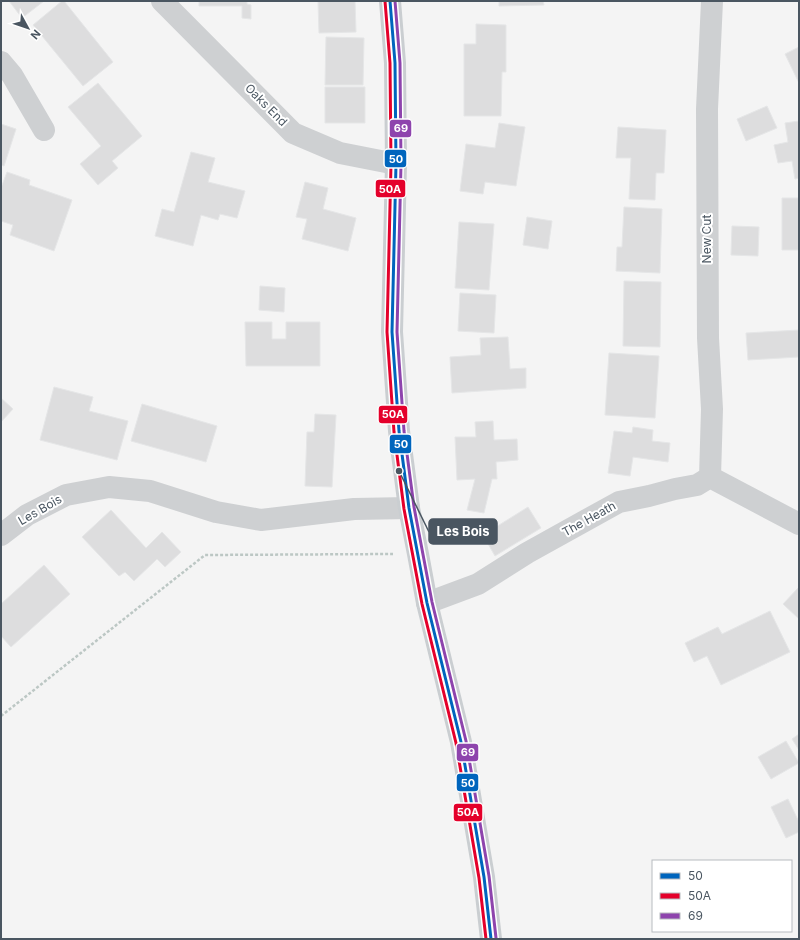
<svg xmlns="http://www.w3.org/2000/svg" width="800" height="940" viewBox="0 0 800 940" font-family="Inter,sans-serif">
<rect width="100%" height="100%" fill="#f4f4f4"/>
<path fill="#ddddde" stroke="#e5e6e7" d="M 9,1 L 44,1 L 22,18 Z
M 62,1 L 64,1 L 113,62 L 83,86 L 33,25 Z
M 199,1 L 247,1 L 247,4 L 251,5 L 251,19 L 242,18 L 242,6 L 199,6 Z
M 318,1 L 355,1 L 356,32 L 319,33 Z
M 499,1 L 543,1 L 544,5 L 499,6 Z
M 476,24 L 506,25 L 506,72 L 502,72 L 501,116 L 464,116 L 464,44 L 476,44 Z
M 326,37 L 364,38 L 363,85 L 325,85 Z
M 799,47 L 799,83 L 785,54 Z
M 98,83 L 142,136 L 112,161 L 118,168 L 98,185 L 80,164 L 101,146 L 68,107 Z
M 325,87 L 365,87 L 365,123 L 325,123 Z
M 767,106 L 777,128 L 746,141 L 737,119 Z
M 799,121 L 799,178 L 795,179 L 792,161 L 778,163 L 774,145 L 788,142 L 785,123 Z
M 499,123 L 525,127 L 516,186 L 485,182 L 483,194 L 460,191 L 466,144 L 495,148 Z
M 1,124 L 16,129 L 4,166 L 1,165 Z
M 618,127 L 666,130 L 664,173 L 656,173 L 655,200 L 629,199 L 631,158 L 616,158 Z
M 191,152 L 215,158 L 208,182 L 245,191 L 237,218 L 220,214 L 218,220 L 201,215 L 193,246 L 155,236 L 162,209 L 174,212 Z
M 7,172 L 30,180 L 29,185 L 72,200 L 54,251 L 10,235 L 13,225 L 1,221 L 1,188 Z
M 305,182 L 328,188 L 323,209 L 356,218 L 348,251 L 302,239 L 307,219 L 296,217 Z
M 782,198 L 799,198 L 799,250 L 782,250 Z
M 624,207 L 662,209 L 660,273 L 616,271 L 617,247 L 622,247 Z
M 527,217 L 552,221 L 548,249 L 523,245 Z
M 459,222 L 494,224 L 489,290 L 455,288 Z
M 732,226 L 759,227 L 758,256 L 731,255 Z
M 624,281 L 661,282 L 660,347 L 623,346 Z
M 260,286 L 285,288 L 284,312 L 259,310 Z
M 460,293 L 496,295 L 494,333 L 458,331 Z
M 245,322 L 272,322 L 272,339 L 286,339 L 286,322 L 320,322 L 320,366 L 246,366 Z
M 799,330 L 799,357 L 748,360 L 746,333 Z
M 508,337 L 510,369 L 526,368 L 526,388 L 452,393 L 450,357 L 481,355 L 480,338 Z
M 609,353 L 659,356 L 655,418 L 605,415 Z
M 54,387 L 93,397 L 89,411 L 128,421 L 117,460 L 40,440 Z
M 1,398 L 13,409 L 1,422 Z
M 142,404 L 217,426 L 206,462 L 131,441 Z
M 315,414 L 336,415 L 332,487 L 305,486 L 307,432 L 314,432 Z
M 493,421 L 494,440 L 517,439 L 518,460 L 496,462 L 497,479 L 492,479 L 484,513 L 467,510 L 475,479 L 457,480 L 455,437 L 476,437 L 475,422 Z
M 633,427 L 653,430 L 652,441 L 670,443 L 668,462 L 633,457 L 630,476 L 608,473 L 614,431 L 632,433 Z
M 528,507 L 541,528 L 495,556 L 483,535 Z
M 111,510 L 146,548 L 162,532 L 181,552 L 165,567 L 157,559 L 134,581 L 125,572 L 119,576 L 82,537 Z
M 44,565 L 70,594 L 11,647 L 1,636 L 1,604 Z
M 799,587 L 799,619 L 783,604 Z
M 770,611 L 790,652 L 721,685 L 707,656 L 694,662 L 685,643 L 718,627 L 722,634 Z
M 799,734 L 799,750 L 792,739 Z
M 786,741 L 799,763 L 771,779 L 758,757 Z
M 788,799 L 799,822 L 799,832 L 786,838 L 771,807 Z"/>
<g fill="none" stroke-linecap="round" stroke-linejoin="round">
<path stroke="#bcc7c4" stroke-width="2.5" stroke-dasharray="3 2" stroke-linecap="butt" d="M 1,716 L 205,555 L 393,554"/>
<path stroke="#ced0d2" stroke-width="22" d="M 162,1 L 293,133 L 340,153 L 396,164
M 1,62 L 12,75 L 44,130
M 710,477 L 712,409 L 708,338 L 707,109 L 712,1
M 1,535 L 27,515 L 66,495 L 109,487 L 150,491 L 216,512 L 261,520 L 354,509 L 409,508
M 427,603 L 478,584 L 527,553 L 619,502 L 649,496 L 675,489 L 697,485 L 710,477 L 799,524"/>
<path stroke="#caced1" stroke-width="22" d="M 390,1 L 395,63 L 396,164 L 392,332 L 399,431 L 409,508 L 418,554 L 427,603 L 461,742 L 484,877 L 491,939"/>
<g stroke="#fff" stroke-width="6">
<path id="bus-1" d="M 390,1 L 395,63 L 396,164 L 392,332 L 399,431 L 409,508 L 427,603 L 461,742 L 484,877 L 491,939"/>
</g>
<g stroke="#fff" stroke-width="6">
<path id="bus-2" d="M 385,1 L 390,63 L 391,164 L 387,332 L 394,432 L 404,509 L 422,604 L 456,743 L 479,878 L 486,939"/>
</g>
<g stroke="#fff" stroke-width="6">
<path id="bus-3" d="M 395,1 L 400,63 L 401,164 L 397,332 L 404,431 L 414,507 L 432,602 L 466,741 L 489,876 L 496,938"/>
</g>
<use href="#bus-1" stroke="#0065bd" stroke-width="3"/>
<use href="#bus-2" stroke="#e4002b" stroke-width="3"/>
<use href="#bus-3" stroke="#8e44ad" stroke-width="3"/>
</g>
<g text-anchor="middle" stroke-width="4" stroke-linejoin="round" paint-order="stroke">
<g font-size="12" fill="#4a5661" stroke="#fff">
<text transform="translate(266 105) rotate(45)" y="4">Oaks End</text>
<text transform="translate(707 239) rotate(-90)" y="4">New Cut</text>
<text transform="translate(40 510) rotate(-30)" y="4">Les Bois</text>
<text transform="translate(589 519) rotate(-29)" y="4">The Heath</text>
</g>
</g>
<path fill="none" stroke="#4a5661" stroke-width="1.5" d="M399 471L429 532"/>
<circle fill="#4a5661" stroke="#fff" stroke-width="1.5" cx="399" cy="471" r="4"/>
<rect fill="#4a5661" stroke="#4a5661" stroke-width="1.5" x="429" y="519" width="68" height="25" rx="4"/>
<g font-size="13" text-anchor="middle" font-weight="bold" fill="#fff">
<text x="463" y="536">Les Bois</text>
</g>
<g stroke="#fff" stroke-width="1.5">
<rect x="389" y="119" width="23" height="19" rx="4" fill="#8e44ad"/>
<rect x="384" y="149" width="23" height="19" rx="4" fill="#0065bd"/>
<rect x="375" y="179" width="31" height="19" rx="4" fill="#e4002b"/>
<rect x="378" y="405" width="30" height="19" rx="4" fill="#e4002b"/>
<rect x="389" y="434" width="23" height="20" rx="4" fill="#0065bd"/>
<rect x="456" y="743" width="23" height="19" rx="4" fill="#8e44ad"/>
<rect x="456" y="773" width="23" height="19" rx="4" fill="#0065bd"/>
<rect x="453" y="803" width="30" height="19" rx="4" fill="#e4002b"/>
</g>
<g font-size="11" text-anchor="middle" font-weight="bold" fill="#fff">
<text x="401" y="132">69</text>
<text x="396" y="163">50</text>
<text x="390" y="193">50A</text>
<text x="393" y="418">50A</text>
<text x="401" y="448">50</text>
<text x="468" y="756">69</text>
<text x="468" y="787">50</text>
<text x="468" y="816">50A</text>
</g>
<rect width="800" height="940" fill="none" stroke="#4a5661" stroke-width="4"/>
<rect x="652" y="860" width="140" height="72" fill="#ffffff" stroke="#b7bbc0"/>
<rect x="660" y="873" width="20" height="6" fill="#0065bd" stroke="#b7bbc0"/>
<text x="688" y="880" font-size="12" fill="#4a5661">50</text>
<rect x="660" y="893" width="20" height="6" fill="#e4002b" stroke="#b7bbc0"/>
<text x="688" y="900" font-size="12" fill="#4a5661">50A</text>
<rect x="660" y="913" width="20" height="6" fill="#8e44ad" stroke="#b7bbc0"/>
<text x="688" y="920" font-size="12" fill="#4a5661">69</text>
<g transform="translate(28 28) rotate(130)" stroke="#ffffff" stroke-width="3" paint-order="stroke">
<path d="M0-3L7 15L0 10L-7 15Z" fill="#4a5661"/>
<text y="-6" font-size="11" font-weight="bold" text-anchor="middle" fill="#4a5661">N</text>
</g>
</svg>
